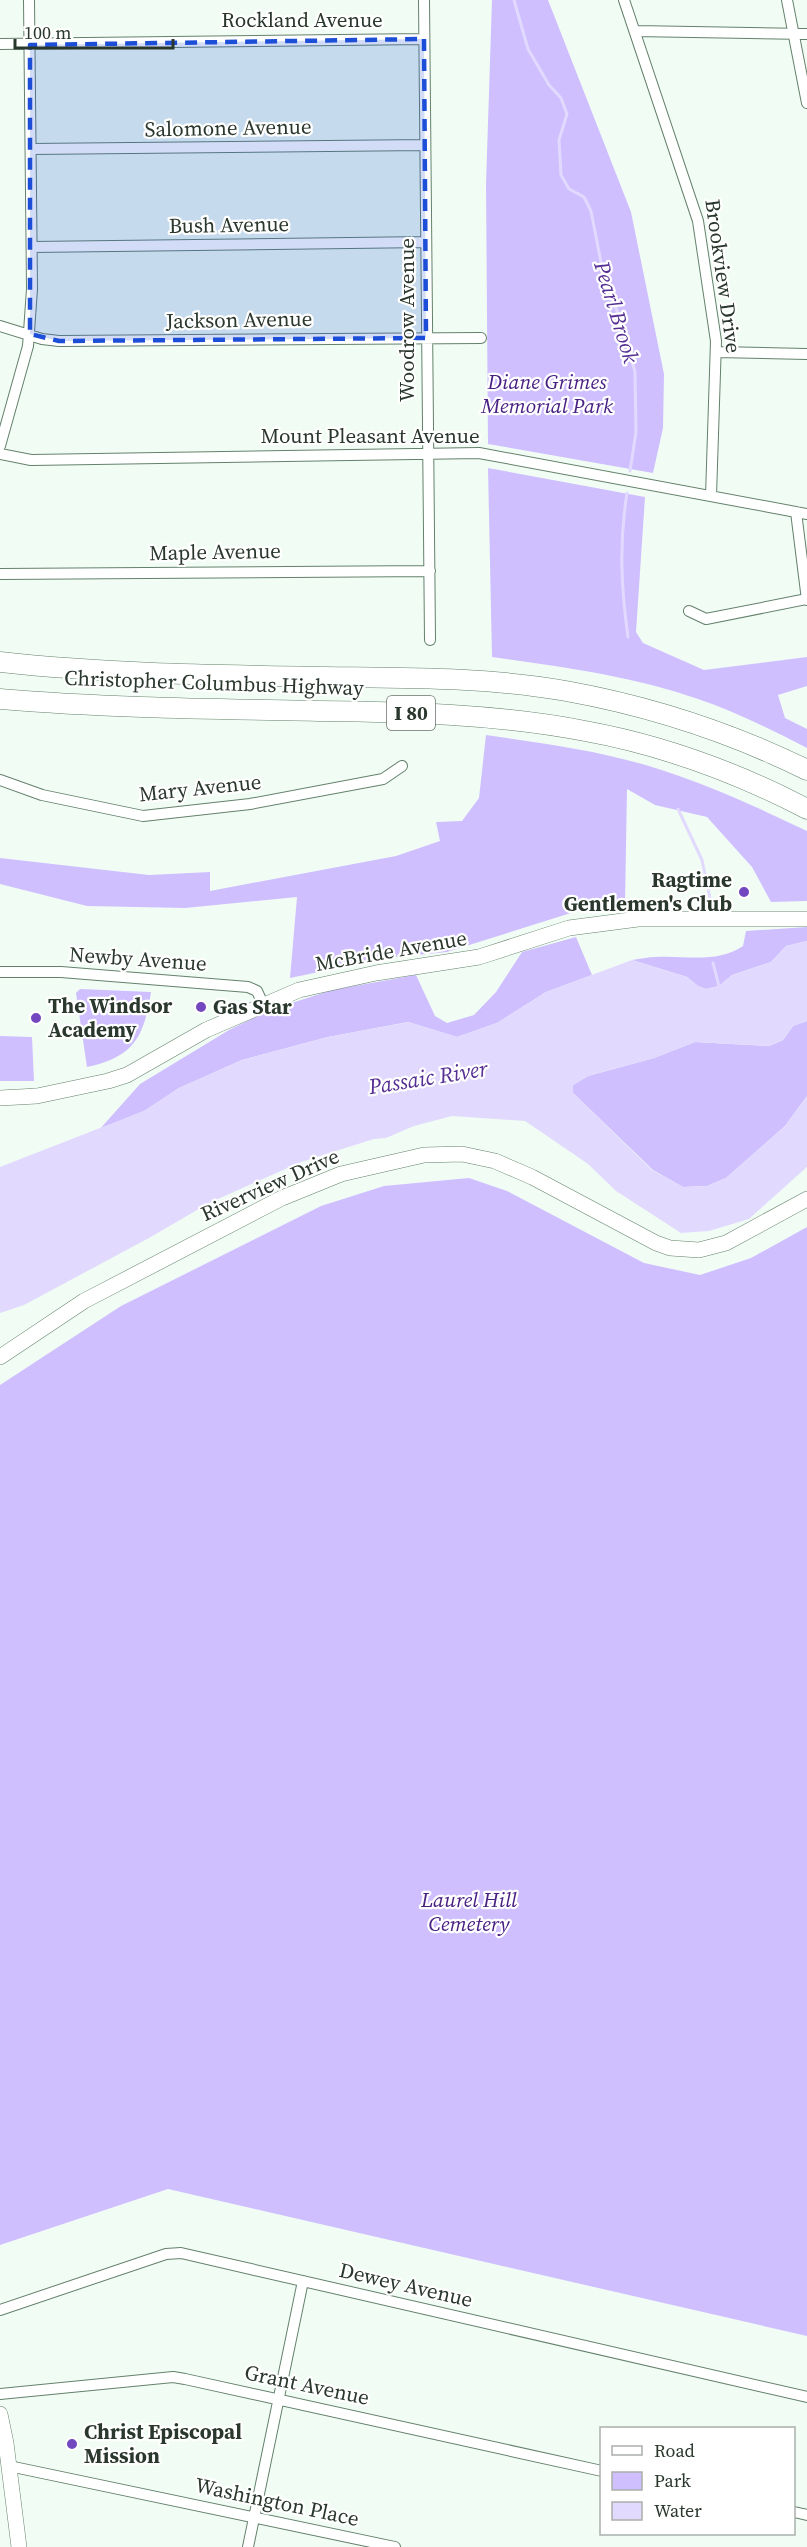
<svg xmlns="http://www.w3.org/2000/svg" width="807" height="2547" viewBox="0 0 807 2547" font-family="'Source Serif 4',serif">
<rect width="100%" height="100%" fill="#f1fdf4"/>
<path fill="#cfbfff" d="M 492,0 L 548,0 L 631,212 L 664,374 L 663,428 L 653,473 L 488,444 L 486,184 Z
M 488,468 L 645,497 L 636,632 L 643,643 L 704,670 L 807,657 L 807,686 L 778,695 L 785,718 L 807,729 L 807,748 C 772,730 736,712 698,699 C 632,676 562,667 492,657 Z
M 486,735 C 541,743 596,750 649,766 C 704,783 755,806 807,831 L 807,901 L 771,902 L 752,867 L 707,817 L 655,805 L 627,789 L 625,904 L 574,912 L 447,952 L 386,958 L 290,978 L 297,897 L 185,908 L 87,906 L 0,884 L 0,858 L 149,875 L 210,872 L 210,891 L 396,856 L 440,841 L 436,822 L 462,821 L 479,798 Z
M 807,927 L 807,941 L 786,946 L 771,962 L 732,975 L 719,986 L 706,989 L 698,986 L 687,977 L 632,960 C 640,959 648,957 655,957 C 685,955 717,964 743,946 L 746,931 Z
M 576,937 L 592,975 L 546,992 L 497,1023 L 457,1037 L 408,1022 L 328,1037 L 242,1060 L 179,1088 L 146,1110 L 99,1130 L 140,1084 L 229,1030 L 273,1009 L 332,990 L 416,975 L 435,1016 L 447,1023 L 474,1015 L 496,992 L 522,952 Z
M 80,989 L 151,992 C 144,1037 134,1057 87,1067 L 76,993 Z
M 807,1021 L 807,1096 L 785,1126 L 726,1178 L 707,1186 L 683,1187 L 653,1170 L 573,1093 L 573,1085 L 588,1076 L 654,1058 L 695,1042 L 769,1046 L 783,1040 L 793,1026 Z
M 0,1036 L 32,1037 L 34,1081 L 0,1081 Z
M 469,1178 L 507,1191 L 644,1263 L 700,1275 L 751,1258 L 807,1227 L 807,2336 L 168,2189 L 0,2245 L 0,1385 L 121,1306 L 321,1206 L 384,1186 Z"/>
<path fill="#e2dafe" d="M 807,941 L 807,1021 L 793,1026 L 783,1040 L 769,1046 L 695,1042 L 654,1058 L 588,1076 L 573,1085 L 573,1093 L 652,1170 L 683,1187 L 707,1186 L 726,1178 L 785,1126 L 807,1096 L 807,1167 L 749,1219 L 709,1231 L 681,1233 L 616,1191 L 588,1164 L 525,1121 L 452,1116 L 414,1126 L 386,1138 L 374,1139 L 301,1162 L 209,1203 L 149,1238 L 24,1305 L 0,1313 L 0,1167 L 146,1110 L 179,1088 L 242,1060 L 328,1037 L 409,1022 L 457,1037 L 497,1023 L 546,992 L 632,960 L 687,977 L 698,986 L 706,989 L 719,986 L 732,975 L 771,962 L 786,946 Z"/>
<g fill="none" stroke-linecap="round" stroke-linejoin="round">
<path stroke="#e2dafe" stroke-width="3" d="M 514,0 L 528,49 L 549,85 L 561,98 L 567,114 L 559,140 L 561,175 L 569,189 L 584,197 L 591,211 L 606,288 L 619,315 L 635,372 L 636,432 L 630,471
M 627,493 C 619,543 621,587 628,637
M 678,809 L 702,860 L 710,898
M 713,963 L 719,986"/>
<g stroke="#64816c" stroke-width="12">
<path id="street" d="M 424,0 L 430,640
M 624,0 L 698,221 L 716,341 L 711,496
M 787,0 L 807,103
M 635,31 L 807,34
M 0,44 L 424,39
M 31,149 L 425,145
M 32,247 L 426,242
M 0,326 L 42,339 L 59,341 L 481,338
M 716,352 L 807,354
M 0,446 L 28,346 L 32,289 L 29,0
M 0,454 L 31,460 L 479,453 L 807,514
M 796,512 L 807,600
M 0,574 L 430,571
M 689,611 L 706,619 L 807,599
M 0,780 L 42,795 L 143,816 L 250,804 L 383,779 L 402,766
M 0,972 L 61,972 L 248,987 L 257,991 L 263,1004
M 0,2310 L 166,2254 L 181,2253 L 807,2397
M 0,2394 L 173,2377 L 185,2379 L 602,2471
M 9,2466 L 395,2547
M 794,2512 L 807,2515
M 248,2547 L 303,2281"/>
</g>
<g stroke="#64816c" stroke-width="16">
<path id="secondary" d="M 0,1098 L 37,1096 L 108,1081 L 127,1075 L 206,1030 L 299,990 L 376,973 L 479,957 L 569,928 L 638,919 L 807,919
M 0,1357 L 84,1301 L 282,1198 L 341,1174 L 424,1155 L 462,1154 L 495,1161 L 532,1177 L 656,1243 L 670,1248 L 699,1250 L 726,1243 L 807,1199
M 0,2414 L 6,2443 L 19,2547"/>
</g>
<g stroke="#64816c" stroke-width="21">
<path id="highway" d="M 0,662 C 108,674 218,675 326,677 C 406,678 488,677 566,691 C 649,706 732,733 807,770
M 0,699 C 106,708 212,709 318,711 C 407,712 497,714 585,731 C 662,745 738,773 807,809"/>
</g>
<use href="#street" stroke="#fff" stroke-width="10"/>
<use href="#secondary" stroke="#fff" stroke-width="15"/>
<use href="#highway" stroke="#fff" stroke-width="20"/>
</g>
<path fill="#1d4ed8" fill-opacity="0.2" stroke="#1d4ed8" stroke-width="4.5" stroke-dasharray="12 8" stroke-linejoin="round" d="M 424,39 L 426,338 L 59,341 L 30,334 L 30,45 Z"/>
<g fill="#7347bf" stroke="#fff" stroke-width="2">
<circle cx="744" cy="892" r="6"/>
<circle cx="201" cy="1007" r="6"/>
<circle cx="36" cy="1018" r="6"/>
<circle cx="72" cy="2444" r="6"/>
</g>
<g text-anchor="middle" stroke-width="4.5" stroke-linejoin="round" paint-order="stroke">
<rect fill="#fff" stroke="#6a736c" stroke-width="1.5" x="387" y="696" width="48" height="34" rx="4.5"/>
<g font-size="20" font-weight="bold" fill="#2a372d">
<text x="411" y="720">I 80</text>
</g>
<g font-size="21" fill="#2a372d" stroke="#fff">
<text x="302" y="27">Rockland Avenue</text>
<text transform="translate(228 128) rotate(-1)" y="7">Salomone Avenue</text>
<text transform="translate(229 225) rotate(-1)" y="7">Bush Avenue</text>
<text transform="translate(723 276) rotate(82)" y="7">Brookview Drive</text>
<text transform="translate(239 320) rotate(-1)" y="7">Jackson Avenue</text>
<text transform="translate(407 320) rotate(-90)" y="7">Woodrow Avenue</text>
<text x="370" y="443">Mount Pleasant Avenue</text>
<text transform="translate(215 552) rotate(-1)" y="7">Maple Avenue</text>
<text transform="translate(214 683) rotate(2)" y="7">Christopher Columbus Highway</text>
<text transform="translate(200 788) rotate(-6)" y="7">Mary Avenue</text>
<text transform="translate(391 951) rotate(-10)" y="7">McBride Avenue</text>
<text transform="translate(138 959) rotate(4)" y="7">Newby Avenue</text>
<text transform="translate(270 1185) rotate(-24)" y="7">Riverview Drive</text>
<text transform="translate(406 2285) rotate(13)" y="7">Dewey Avenue</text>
<text transform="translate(307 2385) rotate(12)" y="7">Grant Avenue</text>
<text transform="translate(277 2502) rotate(12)" y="7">Washington Place</text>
</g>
<g font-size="21" font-style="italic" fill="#482083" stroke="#fff">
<text x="547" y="389">Diane Grimes<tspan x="547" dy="24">Memorial Park</tspan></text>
<text x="469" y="1907">Laurel Hill<tspan x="469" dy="24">Cemetery</tspan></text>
</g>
<g font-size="21" font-weight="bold" fill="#2a372d" stroke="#fff" text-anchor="start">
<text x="732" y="887" text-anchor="end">Ragtime<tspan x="732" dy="24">Gentlemen's Club</tspan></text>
<text x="48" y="1013">The Windsor<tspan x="48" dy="24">Academy</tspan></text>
<text x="213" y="1014">Gas Star</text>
<text x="84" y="2439">Christ Episcopal<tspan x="84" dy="24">Mission</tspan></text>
</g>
<g font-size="22" font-style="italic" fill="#552f93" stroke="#fff">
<text transform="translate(617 312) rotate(73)" y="8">Pearl Brook</text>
<text transform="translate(428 1077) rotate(-9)" y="8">Passaic River</text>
</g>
</g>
<rect x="600" y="2427" width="195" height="108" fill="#ffffff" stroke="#aaafab" stroke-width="1.5"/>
<rect x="612" y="2446" width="30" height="9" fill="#ffffff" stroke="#aaafab" stroke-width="1.5"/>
<text x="654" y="2457" font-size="18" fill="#2a372d">Road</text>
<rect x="612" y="2472" width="30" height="18" fill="#cfbfff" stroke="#aaafab" stroke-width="1.5"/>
<text x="654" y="2487" font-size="18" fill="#2a372d">Park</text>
<rect x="612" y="2502" width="30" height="18" fill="#e2dafe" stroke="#aaafab" stroke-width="1.5"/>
<text x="654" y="2517" font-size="18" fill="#2a372d">Water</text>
<path d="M15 39v9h158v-9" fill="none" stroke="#2a372d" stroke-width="3"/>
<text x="24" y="39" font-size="18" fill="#2a372d" stroke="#ffffff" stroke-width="4.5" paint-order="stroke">100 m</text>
</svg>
